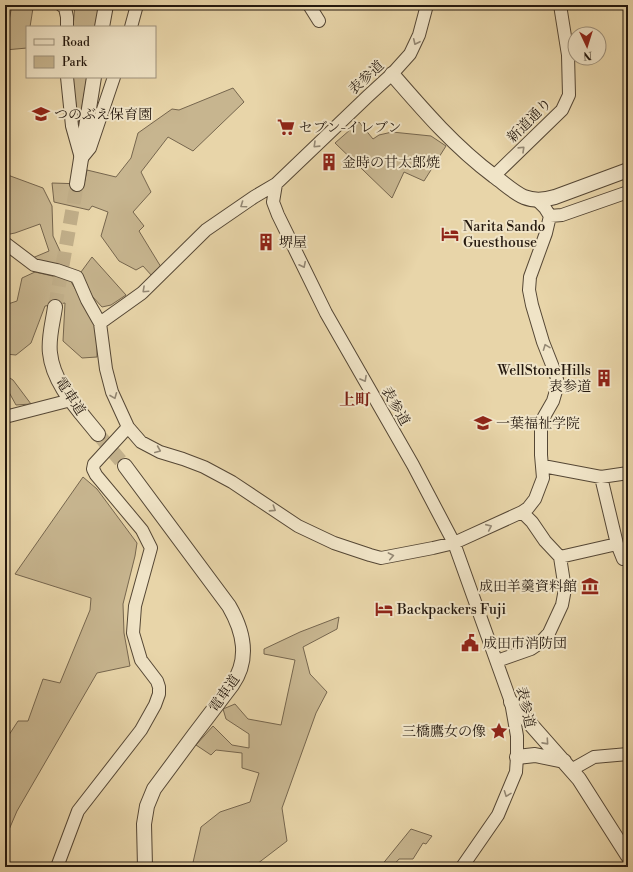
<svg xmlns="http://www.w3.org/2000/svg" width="633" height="872" viewBox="0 0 633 872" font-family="'Libre Bodoni','Noto Serif JP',serif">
<rect width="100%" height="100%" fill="#e8d5a9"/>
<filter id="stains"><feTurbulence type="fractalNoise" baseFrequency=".005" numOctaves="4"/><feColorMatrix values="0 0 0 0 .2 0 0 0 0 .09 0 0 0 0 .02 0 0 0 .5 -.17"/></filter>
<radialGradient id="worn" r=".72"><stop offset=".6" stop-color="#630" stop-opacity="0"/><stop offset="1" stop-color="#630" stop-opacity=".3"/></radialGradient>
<path fill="#c7b58f" stroke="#76664e" d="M 12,5 L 24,5 L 33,8 L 30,27 L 27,27 L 27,48 L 5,50 L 5,32 L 8,26 Z
M 75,5 L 99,5 L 96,27 L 73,27 Z
M 72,77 L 87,77 L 79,125 Z
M 233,88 L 244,102 L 193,151 L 168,137 L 141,172 L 151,192 L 133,212 L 144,226 L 139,231 L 161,267 L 152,276 L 143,266 L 136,270 L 119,261 L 101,236 L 108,212 L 92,206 L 89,210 L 54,202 L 52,183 L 84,184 L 87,170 L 116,177 L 131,158 L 138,133 L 172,109 L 179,110 Z
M 359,122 L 373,139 L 379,135 L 392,132 L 431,136 L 446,146 L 424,181 L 404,172 L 392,198 L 335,143 Z
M 5,174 L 43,188 L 52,206 L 53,236 L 60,251 L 64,269 L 30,259 L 49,251 L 40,224 L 15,233 L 5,235 Z
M 92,257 L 126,295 L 111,305 L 102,307 L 92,296 L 81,272 Z
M 35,272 L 70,280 L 97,325 L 97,357 L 82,358 L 63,341 L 65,303 L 45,306 L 31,343 L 16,355 L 5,354 L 5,305 L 17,301 L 22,278 Z
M 5,375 L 13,380 L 31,404 L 16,405 L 5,385 Z
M 83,477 L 97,489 L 137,543 L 135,556 L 123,604 L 124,633 L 130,666 L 97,673 L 17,811 L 5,839 L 5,741 L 18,721 L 28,721 L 43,679 L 60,683 L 90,610 L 91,598 L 15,574 Z
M 339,617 L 337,629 L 303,647 L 310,674 L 327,692 L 316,713 L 282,808 L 287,841 L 253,867 L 192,867 L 201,827 L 220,812 L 250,802 L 259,773 L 242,768 L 242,753 L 216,750 L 211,755 L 196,745 L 213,726 L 232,745 L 249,748 L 249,734 L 226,719 L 223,709 L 235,704 L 248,719 L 281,725 L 295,660 L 264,654 L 264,649 L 300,632 Z
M 411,829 L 432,836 L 426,844 L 423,843 L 413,859 L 399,859 L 392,867 L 377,867 L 381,866 Z"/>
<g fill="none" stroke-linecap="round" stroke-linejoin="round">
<path stroke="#c1af8a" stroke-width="14" stroke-dasharray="14 7" stroke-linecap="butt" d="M 55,307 L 77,184
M 98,434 L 125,466"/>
<g stroke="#554735" stroke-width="14">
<path id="minor" d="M 61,5 L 65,8 L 67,17 L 67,27
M 309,5 L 319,21
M 427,5 L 419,35 L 410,54 L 392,74 L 368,96 L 276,184 L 273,202 L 278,215 L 326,313 L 413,465 L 454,543 L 511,702 L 517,736 L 517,757 L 516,772 L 498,815 L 462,867
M 131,27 L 137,5
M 67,77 L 72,126 L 81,158
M 81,159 L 90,148 L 114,77
M 494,176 L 562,110 L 569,95 L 568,55 L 560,5
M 276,184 L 254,197 L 206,230 L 142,293 L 100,323 L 106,369 L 112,392 L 128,427 L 141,442 L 160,452 L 183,459 L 204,467 L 232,482 L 298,526 L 334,543 L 370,555 L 381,558 L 433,548 L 454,543 L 522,512 L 528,508 L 535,499 L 543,478 L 541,455 L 541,422 L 553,401 L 558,384 L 556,375 L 543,342 L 532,305 L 529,290 L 530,277 L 546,233 L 550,216 L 545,208 L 536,199
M 550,216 L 562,215 L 628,192
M 5,243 L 34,265 L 57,270 L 77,277 L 87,300 L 100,323
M 5,417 L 71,400
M 543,466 L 601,477 L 628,473
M 601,477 L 617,544 L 623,559
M 560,557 L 617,544
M 497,661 L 531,649 L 540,643 L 549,633 L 562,605 L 565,589 L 560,557 L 545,541 L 532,522 L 522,512
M 571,770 L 594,757 L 628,754
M 57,867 L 78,811 L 141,730 L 155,705 L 159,694 L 159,687 L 157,681 L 141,660 L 133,633 L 135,606 L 151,548 L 142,530 L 96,475 L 93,469 L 94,464 L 128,427"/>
</g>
<g stroke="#554735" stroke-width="16">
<path id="tertiary" d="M 102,27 L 106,5
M 392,74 C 424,111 455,147 494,176 C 504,183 513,192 524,197 C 534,201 545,200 555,197 L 628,170
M 77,184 L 94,77
M 55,307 C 53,322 48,338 50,353 C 53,384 79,410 98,434
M 125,466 L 229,606 C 244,632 250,659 232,685 L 194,735 L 154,789 L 147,806 L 144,824 L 145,867
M 511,702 L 579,779 L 628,856
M 517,757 L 535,755 L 564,761"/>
</g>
<use href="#minor" stroke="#f0e4c7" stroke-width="12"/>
<use href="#tertiary" stroke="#f0e4c7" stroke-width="14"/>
</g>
<defs><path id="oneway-chevron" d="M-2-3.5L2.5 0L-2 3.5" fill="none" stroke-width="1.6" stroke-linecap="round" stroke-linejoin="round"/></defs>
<g stroke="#948874">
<use href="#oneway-chevron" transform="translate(416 42) rotate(115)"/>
<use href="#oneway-chevron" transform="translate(316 145) rotate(136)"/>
<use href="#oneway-chevron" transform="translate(522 149) rotate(-44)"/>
<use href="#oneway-chevron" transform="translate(243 205) rotate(145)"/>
<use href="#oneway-chevron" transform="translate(303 265) rotate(64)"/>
<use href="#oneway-chevron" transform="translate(145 290) rotate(137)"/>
<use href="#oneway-chevron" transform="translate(546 347) rotate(-111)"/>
<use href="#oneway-chevron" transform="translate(364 379) rotate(61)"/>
<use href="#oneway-chevron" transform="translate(114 396) rotate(68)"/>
<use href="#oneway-chevron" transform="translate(158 450) rotate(23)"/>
<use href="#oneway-chevron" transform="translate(273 509) rotate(33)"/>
<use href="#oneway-chevron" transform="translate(489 527) rotate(-24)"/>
<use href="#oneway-chevron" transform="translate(391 556) rotate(-11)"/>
<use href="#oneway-chevron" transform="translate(546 742) rotate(48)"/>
<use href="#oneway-chevron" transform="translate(507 794) rotate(111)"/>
</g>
<defs>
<g id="school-bare" transform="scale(1.38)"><path d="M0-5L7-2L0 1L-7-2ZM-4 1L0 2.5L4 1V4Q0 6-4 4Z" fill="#8f2418" stroke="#f0e4c7" stroke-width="2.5" paint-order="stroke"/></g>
<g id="supermarket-bare" transform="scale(1.38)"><path d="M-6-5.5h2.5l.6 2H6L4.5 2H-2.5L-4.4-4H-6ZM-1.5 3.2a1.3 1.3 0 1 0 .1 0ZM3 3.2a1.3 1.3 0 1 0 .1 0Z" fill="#8f2418" stroke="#f0e4c7" stroke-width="2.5" paint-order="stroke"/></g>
<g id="building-bare" transform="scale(1.38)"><path d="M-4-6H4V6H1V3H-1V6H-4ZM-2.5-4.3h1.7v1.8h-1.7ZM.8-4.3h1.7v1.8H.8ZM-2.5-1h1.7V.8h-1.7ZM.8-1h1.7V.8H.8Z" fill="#8f2418" stroke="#f0e4c7" stroke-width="2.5" paint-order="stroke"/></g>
<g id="hotel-bare" transform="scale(1.38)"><path d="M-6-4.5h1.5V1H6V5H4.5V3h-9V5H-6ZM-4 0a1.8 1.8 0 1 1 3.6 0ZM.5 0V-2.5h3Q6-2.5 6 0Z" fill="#8f2418" stroke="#f0e4c7" stroke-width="2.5" paint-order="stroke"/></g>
<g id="university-bare" transform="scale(1.38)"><path d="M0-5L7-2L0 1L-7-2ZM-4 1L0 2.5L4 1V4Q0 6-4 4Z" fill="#8f2418" stroke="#f0e4c7" stroke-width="2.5" paint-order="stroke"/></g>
<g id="museum-bare" transform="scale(1.38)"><path d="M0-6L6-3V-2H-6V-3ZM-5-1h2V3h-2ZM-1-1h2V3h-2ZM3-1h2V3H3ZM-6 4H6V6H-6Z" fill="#8f2418" stroke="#f0e4c7" stroke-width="2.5" paint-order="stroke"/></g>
<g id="civic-bare" transform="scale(1.38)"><path d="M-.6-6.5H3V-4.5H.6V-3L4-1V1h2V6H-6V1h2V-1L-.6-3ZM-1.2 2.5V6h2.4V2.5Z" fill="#8f2418" stroke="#f0e4c7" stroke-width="2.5" paint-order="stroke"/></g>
<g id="sight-bare" transform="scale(1.38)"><path d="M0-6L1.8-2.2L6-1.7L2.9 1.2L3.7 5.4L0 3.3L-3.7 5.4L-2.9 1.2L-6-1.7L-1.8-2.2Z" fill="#8f2418" stroke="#f0e4c7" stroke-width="2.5" paint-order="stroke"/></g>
</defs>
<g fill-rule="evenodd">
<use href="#school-bare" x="41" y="114"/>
<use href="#supermarket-bare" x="286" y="127"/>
<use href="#building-bare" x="329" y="162"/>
<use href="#hotel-bare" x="450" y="234"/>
<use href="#building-bare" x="266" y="242"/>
<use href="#building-bare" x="604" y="378"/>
<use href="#university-bare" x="483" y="423"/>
<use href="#museum-bare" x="590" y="586"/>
<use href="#hotel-bare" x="384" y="609"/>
<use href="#civic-bare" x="470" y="643"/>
<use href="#sight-bare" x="499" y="731"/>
</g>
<g text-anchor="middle" stroke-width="4" stroke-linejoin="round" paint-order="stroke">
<g font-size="14" fill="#24180e" stroke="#f0e4c7">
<text transform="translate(366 77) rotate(-43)" y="5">表参道</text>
<text transform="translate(529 120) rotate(-45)" y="5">新道通り</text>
<text transform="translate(71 396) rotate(57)" y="5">電車道</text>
<text transform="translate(396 406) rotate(60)" y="5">表参道</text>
<text transform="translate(224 693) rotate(-55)" y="5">電車道</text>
<text transform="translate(526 707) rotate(77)" y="5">表参道</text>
</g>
<g font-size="14" fill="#24180e" stroke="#f0e4c7" text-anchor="start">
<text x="54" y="119">つのぶえ保育園</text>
<text x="299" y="132">セブン-イレブン</text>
<text x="342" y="167">金時の甘太郎焼</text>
<text x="463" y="231">Narita Sando<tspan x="463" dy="16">Guesthouse</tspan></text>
<text x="279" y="247">堺屋</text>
<text x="591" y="375" text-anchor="end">WellStoneHills<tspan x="591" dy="16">表参道</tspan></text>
<text x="496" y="428">一葉福祉学院</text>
<text x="577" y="591" text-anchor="end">成田羊羹資料館</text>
<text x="397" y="614">Backpackers Fuji</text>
<text x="483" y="648">成田市消防団</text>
<text x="486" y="736" text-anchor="end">三橋鷹女の像</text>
</g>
<g font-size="16" font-weight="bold" fill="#7a1f14" stroke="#f0e4c7">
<text x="355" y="405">上町</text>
</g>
</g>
<rect width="633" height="872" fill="none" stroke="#e8d5a9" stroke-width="20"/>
<rect x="6" y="6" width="621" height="860" fill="none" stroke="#24180e" stroke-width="2"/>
<rect x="10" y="10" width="613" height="852" fill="none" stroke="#24180e"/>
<rect x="26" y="26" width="130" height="52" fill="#f0e4c7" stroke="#9e927d"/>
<rect x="34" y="39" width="20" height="6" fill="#f0e4c7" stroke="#9e927d"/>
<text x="62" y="46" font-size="12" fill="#24180e">Road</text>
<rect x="34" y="56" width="20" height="12" fill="#c7b58f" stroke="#9e927d"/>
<text x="62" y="66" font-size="12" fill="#24180e">Park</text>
<g transform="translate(587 46) rotate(176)"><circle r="19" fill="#f0e4c7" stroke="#9e927d"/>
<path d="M0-3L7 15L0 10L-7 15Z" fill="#8f2418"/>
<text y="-6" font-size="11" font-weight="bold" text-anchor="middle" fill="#24180e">N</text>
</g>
<rect width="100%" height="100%" filter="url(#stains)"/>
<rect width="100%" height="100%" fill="url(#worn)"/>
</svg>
